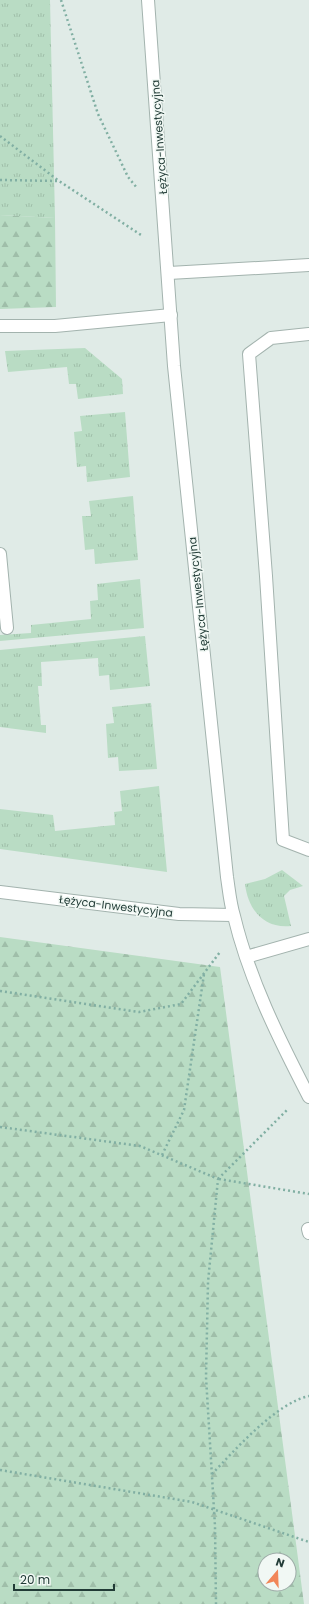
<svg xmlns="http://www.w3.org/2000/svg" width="309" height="1604" viewBox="0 0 309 1604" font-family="Poppins,sans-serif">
<defs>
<pattern id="grass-tufts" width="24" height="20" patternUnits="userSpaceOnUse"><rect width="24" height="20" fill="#b9dcc4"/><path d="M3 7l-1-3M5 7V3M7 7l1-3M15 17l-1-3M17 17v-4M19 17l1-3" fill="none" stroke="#9fbea9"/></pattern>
<pattern id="forest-firs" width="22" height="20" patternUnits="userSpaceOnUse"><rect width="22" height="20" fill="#b9dcc4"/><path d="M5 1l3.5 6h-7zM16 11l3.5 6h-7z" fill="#9fbea9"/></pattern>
</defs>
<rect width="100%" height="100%" fill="#e0ebe7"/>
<path fill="url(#grass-tufts)" d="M 0,0 L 50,0 L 55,218 L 0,215 Z
M 85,348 L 122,379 L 123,394 L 78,399 L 76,384 L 69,384 L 67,367 L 8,372 L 5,351 Z
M 125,412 L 130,477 L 87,482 L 86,466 L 77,467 L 74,432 L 82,431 L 80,416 Z
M 133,496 L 138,560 L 95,564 L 94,549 L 85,550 L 82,516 L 91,516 L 89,501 Z
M 140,579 L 144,628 L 0,641 L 0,635 L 31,633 L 31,625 L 91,619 L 90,601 L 98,600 L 97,584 Z
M 145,636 L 150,686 L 110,690 L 109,675 L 99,676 L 98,658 L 41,662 L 42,686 L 38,686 L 41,725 L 46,725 L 46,733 L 0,727 L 0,650 Z
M 151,703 L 157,769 L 119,771 L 118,757 L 108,758 L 106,724 L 114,723 L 112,707 Z
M 159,786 L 167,872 L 0,849 L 0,809 L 53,815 L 55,831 L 115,825 L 114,812 L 122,811 L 120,791 Z
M 282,870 L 303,886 L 290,890 L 284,896 L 291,926 C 263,929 248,909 245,884 L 265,879 Z"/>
<path fill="url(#forest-firs)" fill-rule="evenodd" d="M 0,215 L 55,218 L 56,307 L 0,309 Z
M 0,937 L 220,967 L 304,1604 L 0,1604 ZM 265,1560 L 289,1560 L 289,1584 L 265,1584 Z"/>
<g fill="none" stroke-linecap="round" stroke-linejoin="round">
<g stroke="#a3b3ae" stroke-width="14">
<path id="lane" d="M 0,326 L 55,326 L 171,315
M 309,334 L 271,338 L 249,354 L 266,576 L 283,840 L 309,850
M 0,554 L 7,628
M 308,1229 L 309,1233"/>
</g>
<g stroke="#a3b3ae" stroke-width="14">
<path id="street" d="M 148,0 L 174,366 L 227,877 C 229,890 230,903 234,916 C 249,979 279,1039 309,1097
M 169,273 L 309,265
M 0,892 L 179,914 L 233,915
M 246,957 L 309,939"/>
</g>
<path stroke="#81afa3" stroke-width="2.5" stroke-dasharray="2 3" stroke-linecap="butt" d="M 61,0 L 98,114 L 128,177 L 137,188
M 0,136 L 59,181
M 0,180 L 59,181 L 141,235
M 0,991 L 139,1012 L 181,1004 L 220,952
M 0,1127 L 140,1146 L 218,1179 L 208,1282 L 206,1377 L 215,1526 L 216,1604
M 162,1155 L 184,1110 L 204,974
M 218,1179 L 288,1109
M 219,1179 L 309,1194
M 0,1470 L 192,1502 L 309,1542
M 212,1474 C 235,1450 276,1403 309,1396"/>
<use href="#lane" stroke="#fff" stroke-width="12"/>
<use href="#street" stroke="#fff" stroke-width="12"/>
</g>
<g text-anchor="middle" stroke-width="3" stroke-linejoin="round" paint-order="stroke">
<g font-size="11" fill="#213b36" stroke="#f1f8f4">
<text transform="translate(159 137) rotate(-94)" y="4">Łężyca-Inwestycyjna</text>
<text transform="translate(198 594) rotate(-96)" y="4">Łężyca-Inwestycyjna</text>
<text transform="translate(116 906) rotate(7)" y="4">Łężyca-Inwestycyjna</text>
</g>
</g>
<g transform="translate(277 1572) rotate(19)"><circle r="19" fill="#f1f8f4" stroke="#9eaca8"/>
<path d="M0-3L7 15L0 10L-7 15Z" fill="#f18658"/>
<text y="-6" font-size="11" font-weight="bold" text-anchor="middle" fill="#213b36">N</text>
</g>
<path d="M14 1584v6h100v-6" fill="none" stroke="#213b36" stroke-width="2"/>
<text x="20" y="1584" font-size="12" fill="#213b36" stroke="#f1f8f4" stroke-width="3" paint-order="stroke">20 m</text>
</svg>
